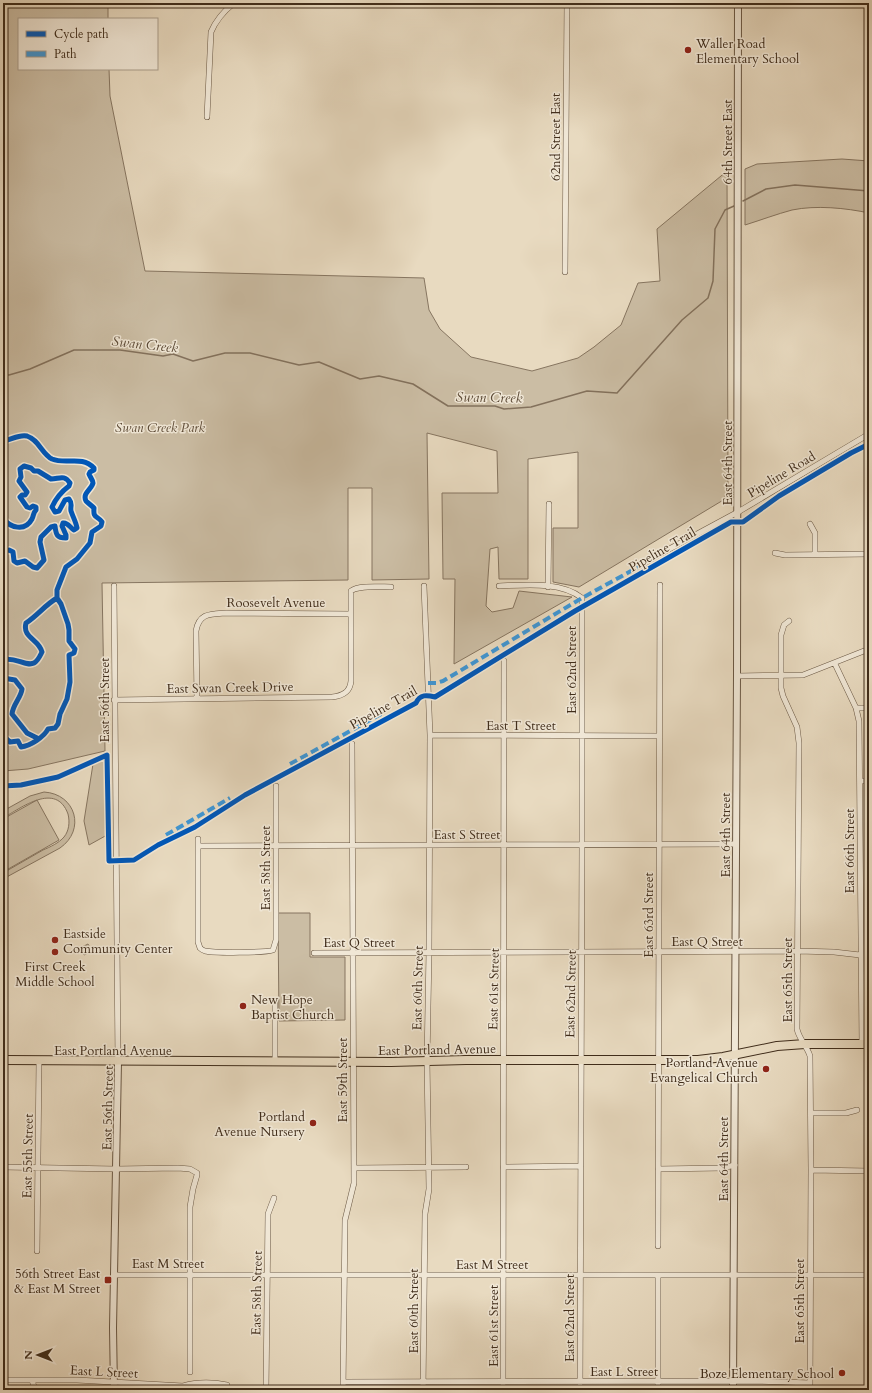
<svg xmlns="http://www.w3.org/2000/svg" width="872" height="1393" viewBox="0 0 872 1393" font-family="Cardo,serif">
<rect width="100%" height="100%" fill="#e8dac0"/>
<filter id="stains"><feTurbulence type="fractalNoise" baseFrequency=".005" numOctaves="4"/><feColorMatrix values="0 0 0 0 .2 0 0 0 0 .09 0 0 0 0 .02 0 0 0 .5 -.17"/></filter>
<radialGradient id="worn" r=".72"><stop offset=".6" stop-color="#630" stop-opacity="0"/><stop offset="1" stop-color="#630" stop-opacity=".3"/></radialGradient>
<path fill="#cbbda4" stroke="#867560" d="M 3,3 L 108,3 L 108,19 L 19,19 L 19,69 L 109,69 L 110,96 L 145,271 L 424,278 L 429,310 L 440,329 L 471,357 L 532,371 L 578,358 L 594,347 L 621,325 L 638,283 L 660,281 L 657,229 L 727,171 L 728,493 L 725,495 L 725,499 L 579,587 L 553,582 L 553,528 L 578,528 L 578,452 L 528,459 L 528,579 L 499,579 L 498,547 L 490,549 L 486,606 L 492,612 L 513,608 L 519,591 L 572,597 L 454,664 L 455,579 L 443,579 L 442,493 L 498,493 L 497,451 L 427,433 L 429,579 L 372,580 L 372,488 L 348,488 L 348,580 L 102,583 L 105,751 L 28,769 L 3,771 Z
M 842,159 L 869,161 L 869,213 C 846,208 816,205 792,210 C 777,214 761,220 745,225 L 745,169 L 757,164 Z
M 106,758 L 107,835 L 89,845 L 84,821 L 93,764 Z
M 44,792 C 76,794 86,830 60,848 L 3,879 L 3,873 C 16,865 30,858 43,850 C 50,847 59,843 64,837 C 69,831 70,822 68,814 C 56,781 21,808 3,818 L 3,811 L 30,796 Z
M 37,800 L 59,840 L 3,872 L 3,819 Z
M 278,913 L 310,913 L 310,957 L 345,957 L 345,1020 L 279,1021 Z
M 88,944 L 92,951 L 84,955 L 80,948 Z"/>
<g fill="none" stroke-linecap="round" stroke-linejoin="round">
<path stroke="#83715c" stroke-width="1.5" d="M 743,201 L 766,189 L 795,185 L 869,191
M 3,375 L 9,375 L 30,369 L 74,350 L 120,350 L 163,356 L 173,354 L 193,361 L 225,353 L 250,353 L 299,365 L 319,362 L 360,379 L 379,376 L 413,384 L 448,406 L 495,406 L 504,409 L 531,407 L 587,391 L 617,393 L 682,320 L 708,298 L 713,281 L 715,229 L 725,210 L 734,206"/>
<g stroke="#6a5844" stroke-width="6">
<path id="minor" d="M 207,117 L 211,32 C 216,20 224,11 234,3
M 565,272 L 567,3
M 810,524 L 815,533 L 815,555
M 775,553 L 785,555 L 869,554
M 640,566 L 662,553 L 738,512 L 869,434
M 114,586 L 118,1062
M 499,586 C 525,585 561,581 582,598 L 582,844 L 580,1390
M 548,587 L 549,504
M 789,621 L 784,625 L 781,635 L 781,688 L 783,696 L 797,727 L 799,743 L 797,1029 C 799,1039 807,1046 810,1056 L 811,1170 L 810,1390
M 835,664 L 856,708 L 859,721 L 862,1044
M 737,676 L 803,675 L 869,649
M 197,699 L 196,631 C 199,613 210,614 226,613 L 350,614
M 114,700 L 332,697 C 343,696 350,692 351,681 L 351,591 C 358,585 381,587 391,587
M 856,708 L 869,708
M 430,735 L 659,736
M 860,781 L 869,781
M 198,839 L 198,942 L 200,948 C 202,950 202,950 205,951 C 214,953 265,953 273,950 L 276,940 L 276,786
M 198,846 L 736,844
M 314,953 L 798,951 L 834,952 L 860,955
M 275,1061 L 275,1004
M 811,1113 L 846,1113 L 857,1110
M 3,1167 L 116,1169 L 178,1168 L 190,1169 L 197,1173 L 197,1175 L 193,1189 L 190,1207 L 190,1372
M 503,1167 L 581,1166
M 354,1168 L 466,1167
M 658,1169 L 722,1168 L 735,1165
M 811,1170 L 869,1171
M 658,1246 L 660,585
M 37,1251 L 39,1061
M 114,1275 L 869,1275
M 3,1380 L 77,1380 L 183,1386 C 197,1382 212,1382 227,1385
M 32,1380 L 35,1390
M 343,1382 L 758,1381 L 810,1383
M 266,1390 L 268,1214 L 274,1198
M 343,1390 L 345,1220 L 354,1183 L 352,744
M 423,1390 L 425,1214 L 429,1189 L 427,1061 L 429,952 L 430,735 L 424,586
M 503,1390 L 504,661
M 658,1390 L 658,1275"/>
</g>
<g stroke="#6a5844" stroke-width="8">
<path id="tertiary" d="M 114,1390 L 113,1328 L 118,1062
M 733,1390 L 737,676 L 738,3"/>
</g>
<g stroke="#402d1b" stroke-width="10">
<path id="primary" d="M 3,1060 L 391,1062 L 466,1060 L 698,1060 L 723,1057 L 777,1046 L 805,1044 L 869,1044"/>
</g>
<use href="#minor" stroke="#f0e7d6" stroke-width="5"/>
<use href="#tertiary" stroke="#f0e7d6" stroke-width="6"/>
<use href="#primary" stroke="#e8dac0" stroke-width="8"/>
<path stroke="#3f96d4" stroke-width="4" stroke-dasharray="8 4" stroke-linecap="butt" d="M 428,683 L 436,683 L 443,681 L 582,598 L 640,566
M 290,764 L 383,713
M 166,835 L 230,798"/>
<g stroke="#f0e7d6" stroke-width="8">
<path id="cycleway" d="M 3,441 C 11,440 19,434 27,436 C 39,440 42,454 52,459 C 67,465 81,455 94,468 L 94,470 L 90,472 L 89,474 C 90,477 93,480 93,483 C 92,489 82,493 86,501 C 88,503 92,506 94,508 C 93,519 97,515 102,522 L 101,526 L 92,532 L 90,543 L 77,559 L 66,567 L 57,590 L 57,598 L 61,604 L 68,624 L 69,630 L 69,641 L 75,649 L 74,653 L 69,655 L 70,682 L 67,699 L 60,714 L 58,724 L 55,728 L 48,729 C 44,737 30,746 21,747 L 18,741 L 10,742 L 3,736
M 3,518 C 10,528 25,532 32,519 C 34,515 33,513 36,510 L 36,507 L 33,506 L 30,508 L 27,507 L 20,497 L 22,495 L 25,495 L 27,492 L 19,481 L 21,477 L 20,469 L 24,466 L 31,468 L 34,471 L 38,471 L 51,479 C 59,479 64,474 70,483 L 69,486 C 61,492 56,498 52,507 L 55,512 L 59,511 L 65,500 L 69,499 C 73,504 70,506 71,511 C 73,517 76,522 77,528 L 74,530 C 70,528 68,522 63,523 L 62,526 L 66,535 L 66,538 C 57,538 56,535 55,526 L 51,527 L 41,537 L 40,542 L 44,560 L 37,568 L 33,567 L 25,561 L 17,563 L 14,561 L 13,552 L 9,550 L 3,552
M 3,660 C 14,656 26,667 34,663 C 38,661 40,656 42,652 C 39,639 22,638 26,623 C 38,615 45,605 57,598
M 3,678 L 15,680 L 22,689 C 21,698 13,704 12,714 L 27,733 L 37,738
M 3,786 L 21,785 L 58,777 L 107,755 L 109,861 L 134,860 L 158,845 L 195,827 L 245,795 L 416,703 C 420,694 427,695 435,697 L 575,611 L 731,522 L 743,522 L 779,496 L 851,453 L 869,444"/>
</g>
<use href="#cycleway" stroke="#0057b8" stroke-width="5"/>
</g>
<g fill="#8f2418" stroke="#f0e7d6" stroke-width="1.5">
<circle cx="688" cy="50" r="4"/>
<circle cx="55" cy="940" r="4"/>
<circle cx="55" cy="952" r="4"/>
<circle cx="243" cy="1006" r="4"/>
<circle cx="766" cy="1069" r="4"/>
<circle cx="313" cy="1123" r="4"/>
<rect x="104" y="1276" width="8" height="8" rx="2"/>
<circle cx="842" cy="1373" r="4"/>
</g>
<g text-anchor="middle" stroke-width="3" stroke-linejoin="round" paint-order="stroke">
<g font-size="13" fill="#402d1b" stroke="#f0e7d6" text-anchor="end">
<text x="696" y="48" text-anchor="start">Waller Road<tspan x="696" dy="15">Elementary School</tspan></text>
<text x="63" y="938" text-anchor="start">Eastside<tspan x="63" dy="15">Community Center</tspan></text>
<text x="55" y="971" text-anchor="middle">First Creek<tspan x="55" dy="15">Middle School</tspan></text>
<text x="251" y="1004" text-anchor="start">New Hope<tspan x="251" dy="15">Baptist Church</tspan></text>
<text x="758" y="1067">Portland Avenue<tspan x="758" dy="15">Evangelical Church</tspan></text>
<text x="305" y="1121">Portland<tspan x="305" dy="15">Avenue Nursery</tspan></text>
<text x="100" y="1278">56th Street East<tspan x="100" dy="15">&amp; East M Street</tspan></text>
<text x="834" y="1378">Boze Elementary School</text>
</g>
<g font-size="13" fill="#402d1b" stroke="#f0e7d6">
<text transform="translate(555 137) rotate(-90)" y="5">62nd Street East</text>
<text transform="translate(727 142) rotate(-90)" y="5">64th Street East</text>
<text transform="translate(727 463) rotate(-90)" y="5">East 64th Street</text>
<text transform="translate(781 474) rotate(-31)" y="5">Pipeline Road</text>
<text transform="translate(662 549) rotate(-30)" y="5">Pipeline Trail</text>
<text x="276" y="607">Roosevelt Avenue</text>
<text transform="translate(571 670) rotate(-90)" y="5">East 62nd Street</text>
<text transform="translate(230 687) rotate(-1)" y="5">East Swan Creek Drive</text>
<text transform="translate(104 700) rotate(-90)" y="5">East 56th Street</text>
<text transform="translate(383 707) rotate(-29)" y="5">Pipeline Trail</text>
<text x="521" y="730">East T Street</text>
<text x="467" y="839">East S Street</text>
<text transform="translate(725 835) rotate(-90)" y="5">East 64th Street</text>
<text transform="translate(849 851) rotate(-90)" y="5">East 66th Street</text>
<text transform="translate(265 868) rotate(-90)" y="5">East 58th Street</text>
<text transform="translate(648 915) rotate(-90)" y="5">East 63rd Street</text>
<text x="707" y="946">East Q Street</text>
<text x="359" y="947">East Q Street</text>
<text transform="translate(787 980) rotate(-90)" y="5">East 65th Street</text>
<text transform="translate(417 988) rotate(-89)" y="5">East 60th Street</text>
<text transform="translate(493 989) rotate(-89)" y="5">East 61st Street</text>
<text transform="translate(570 994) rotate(-89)" y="5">East 62nd Street</text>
<text transform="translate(437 1049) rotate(-1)" y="5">East Portland Avenue</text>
<text x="113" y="1055">East Portland Avenue</text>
<text transform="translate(342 1080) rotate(-90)" y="5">East 59th Street</text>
<text transform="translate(107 1108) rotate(-89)" y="5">East 56th Street</text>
<text transform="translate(27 1156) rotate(-89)" y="5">East 55th Street</text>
<text transform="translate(723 1159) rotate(-90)" y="5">East 64th Street</text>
<text x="168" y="1268">East M Street</text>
<text x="492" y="1269">East M Street</text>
<text transform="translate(256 1293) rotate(-89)" y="5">East 58th Street</text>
<text transform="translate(799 1301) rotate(-90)" y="5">East 65th Street</text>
<text transform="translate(413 1311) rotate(-90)" y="5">East 60th Street</text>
<text transform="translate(569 1318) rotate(-90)" y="5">East 62nd Street</text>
<text transform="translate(493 1326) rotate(-90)" y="5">East 61st Street</text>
<text transform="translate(104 1371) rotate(3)" y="5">East L Street</text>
<text x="624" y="1376">East L Street</text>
</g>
<g font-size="13" font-style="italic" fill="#5c4a36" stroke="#f0e7d6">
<text x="160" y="432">Swan Creek Park</text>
</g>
<g font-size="14" font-style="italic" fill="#5c4a36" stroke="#f0e7d6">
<text transform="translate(145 344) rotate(6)" y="5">Swan Creek</text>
<text transform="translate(489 397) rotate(1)" y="5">Swan Creek</text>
</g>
</g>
<rect width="872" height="1393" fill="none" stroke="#e8dac0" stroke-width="16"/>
<rect x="4" y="4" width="864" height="1385" fill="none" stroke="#402d1b" stroke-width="2"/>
<rect x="8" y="8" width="856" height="1377" fill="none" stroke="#402d1b"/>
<rect x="18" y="18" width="140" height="52" fill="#f0e7d6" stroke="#aa9d8b"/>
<rect x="26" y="31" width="20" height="6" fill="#0057b8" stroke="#aa9d8b"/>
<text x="54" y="38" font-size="12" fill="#402d1b">Cycle path</text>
<rect x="26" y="51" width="20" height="6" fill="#3f96d4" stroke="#aa9d8b"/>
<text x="54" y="58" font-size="12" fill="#402d1b">Path</text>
<g transform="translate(38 1355) rotate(270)" stroke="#f0e7d6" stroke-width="3" paint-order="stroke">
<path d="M0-3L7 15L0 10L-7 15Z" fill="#402d1b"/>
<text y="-6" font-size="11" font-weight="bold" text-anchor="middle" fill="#402d1b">N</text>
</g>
<rect width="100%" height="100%" filter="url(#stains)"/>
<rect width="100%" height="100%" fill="url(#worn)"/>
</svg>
